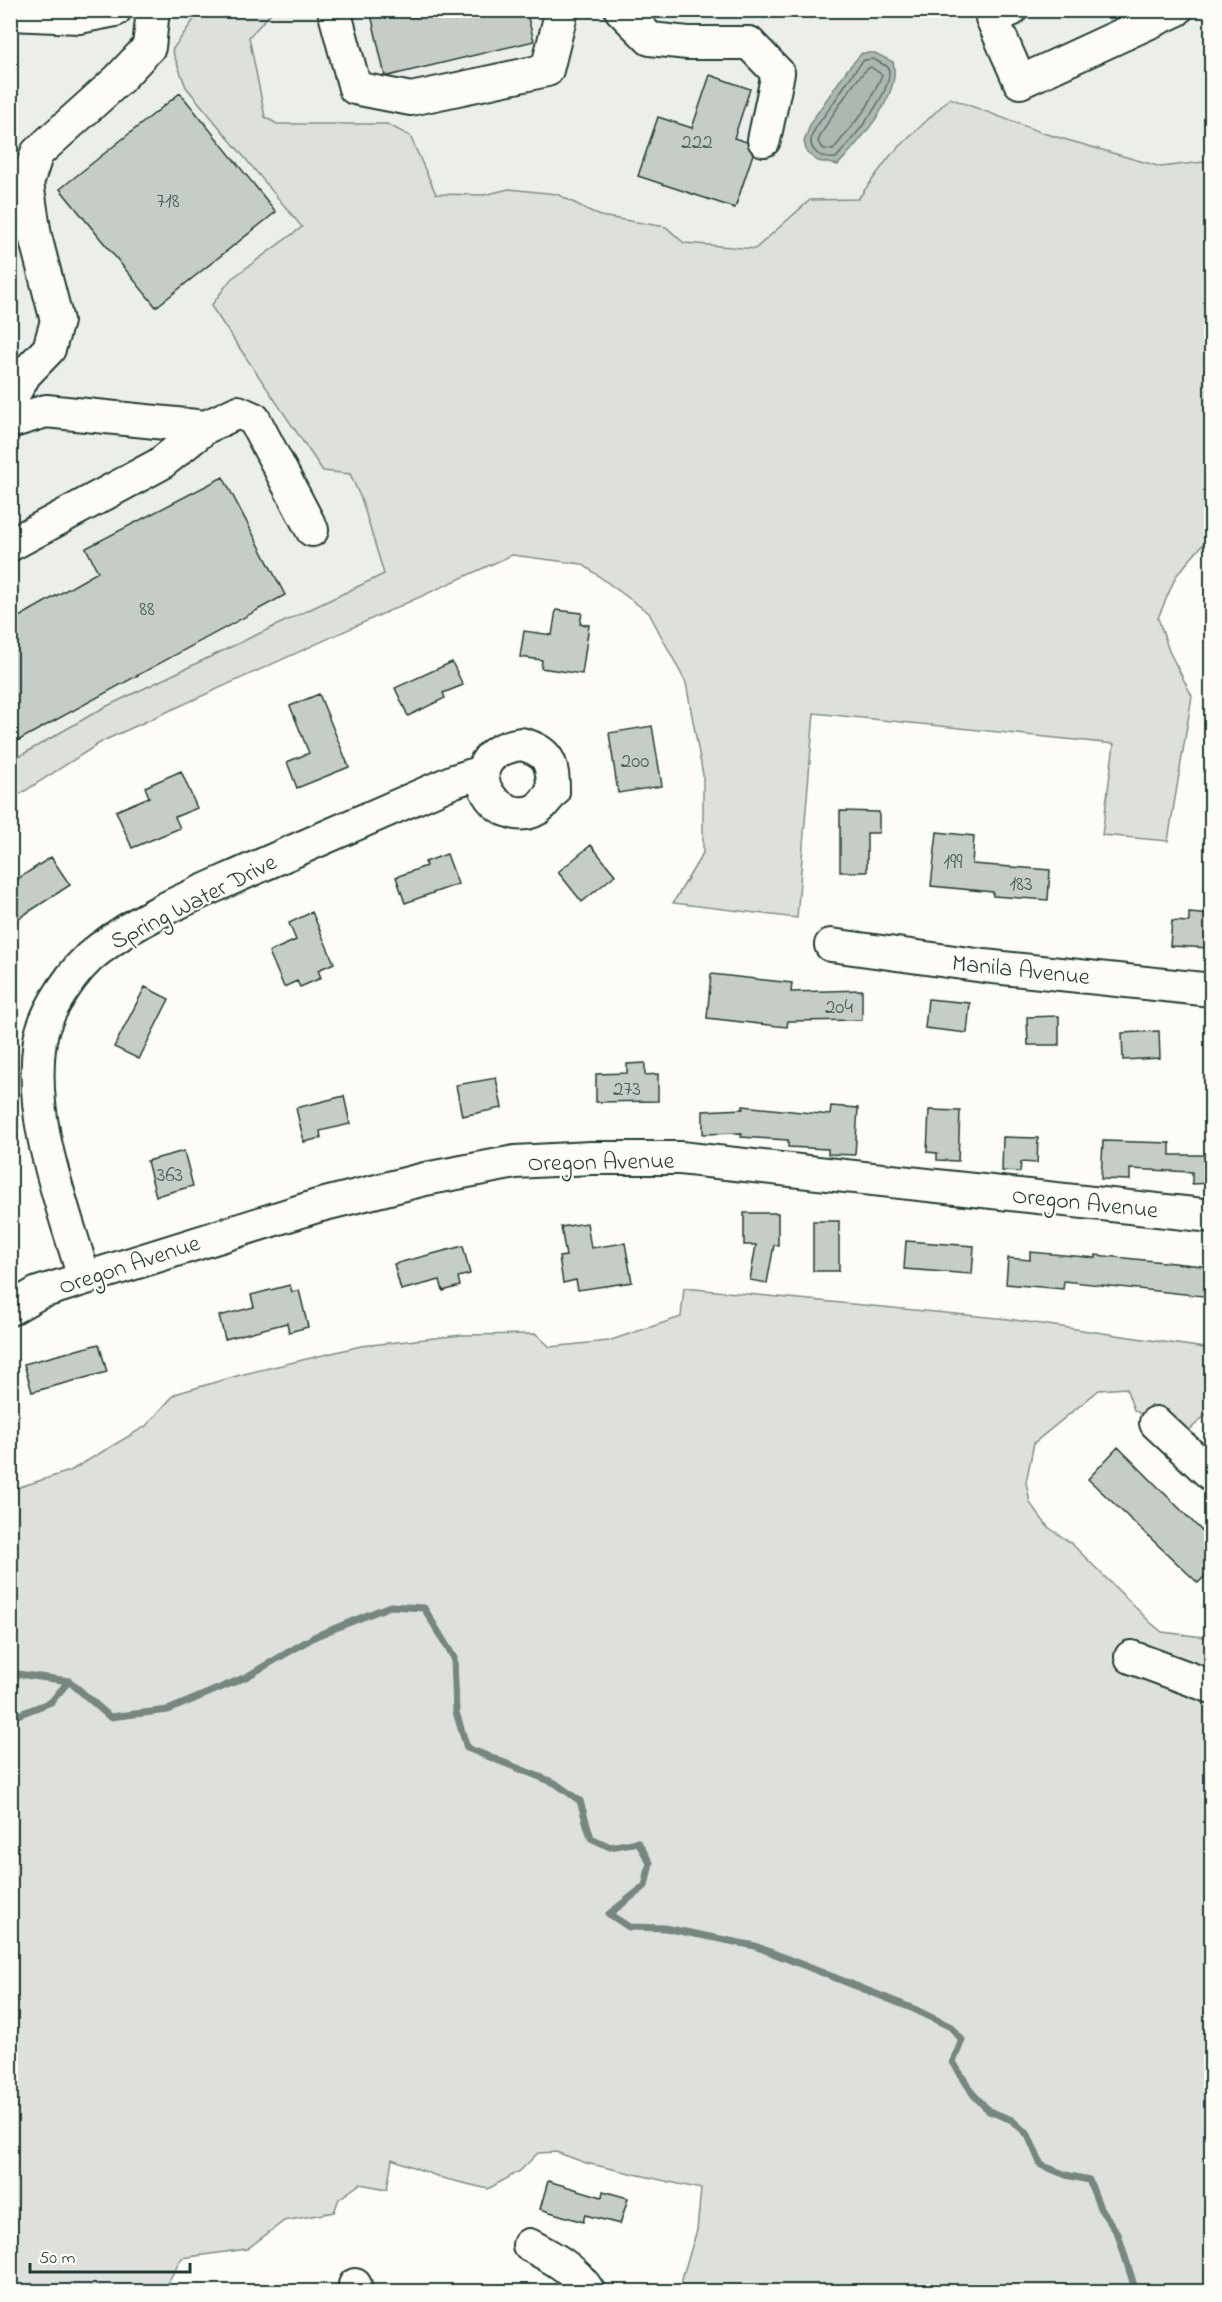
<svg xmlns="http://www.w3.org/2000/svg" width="1222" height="2302" viewBox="0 0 1222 2302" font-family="'Indie Flower',sans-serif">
<rect width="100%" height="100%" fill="#fdfcf7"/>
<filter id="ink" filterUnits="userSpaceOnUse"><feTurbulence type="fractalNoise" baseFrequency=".0167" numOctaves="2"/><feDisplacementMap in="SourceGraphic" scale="12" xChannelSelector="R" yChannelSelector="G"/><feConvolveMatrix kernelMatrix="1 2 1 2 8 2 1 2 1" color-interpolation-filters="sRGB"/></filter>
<g filter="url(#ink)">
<path fill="#eceee9" d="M 274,10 L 1211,11 L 1211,161 L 1161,167 L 1043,133 L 951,98 L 890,156 L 858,199 L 810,200 L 755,249 L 684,243 L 666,227 L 600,216 L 557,194 L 509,189 L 484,195 L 436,194 L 410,136 L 277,124 L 265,117 L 249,37 Z
M 11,11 L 200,11 L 239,152 L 302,227 L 231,279 L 350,474 L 362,501 L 384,574 L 103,708 L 11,761 Z"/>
<path fill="#dde0db" stroke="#7e8e88" stroke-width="1.5" d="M 200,11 L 273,11 L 249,37 L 265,117 L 277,124 L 387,124 L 410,136 L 436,194 L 484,195 L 509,189 L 557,194 L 600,216 L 666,227 L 684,243 L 755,249 L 810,200 L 858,199 L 890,156 L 950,98 L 1043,133 L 1161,167 L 1211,161 L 1211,535 L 1176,576 L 1158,618 L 1169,651 L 1192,696 L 1168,841 L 1102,835 L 1114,744 L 814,713 L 797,918 L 673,903 L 703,853 L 703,775 L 686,683 L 649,613 L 582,564 L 512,555 L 103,741 L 11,800 L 11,761 L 103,708 L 384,574 L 362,501 L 350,474 L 323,471 L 211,306 L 231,279 L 302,227 L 186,87 L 172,50 Z
M 684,1288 L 1008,1319 L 1211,1349 L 1211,1410 L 1181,1438 L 1134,1410 L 1126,1388 L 1099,1390 L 1034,1443 L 1026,1482 L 1030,1503 L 1048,1527 L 1071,1543 L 1151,1623 L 1162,1632 L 1211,1638 L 1211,2291 L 680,2291 L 683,2275 L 697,2230 L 701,2189 L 586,2163 L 556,2152 L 538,2153 L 520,2171 L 488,2189 L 442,2178 L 392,2159 L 387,2189 L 360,2184 L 339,2199 L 334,2212 L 284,2221 L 247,2249 L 182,2258 L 163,2291 L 11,2291 L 10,1490 L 70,1471 L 146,1426 L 175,1394 L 240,1375 L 361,1346 L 462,1335 L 536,1334 L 550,1347 L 608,1341 L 681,1317 Z"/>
<path fill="#aeb8b1" stroke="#75877f" stroke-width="1.5" d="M 862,53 L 875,53 L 893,62 C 902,96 859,141 838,165 L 818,161 L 807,153 L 804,142 L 811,122 L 847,70 Z"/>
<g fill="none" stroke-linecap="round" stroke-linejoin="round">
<path stroke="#586e66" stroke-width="1.5" d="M 873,59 L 888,67 C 896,90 851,141 836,158 C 830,159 824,158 818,154 C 798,140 826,116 834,102 C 844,87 852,73 864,60 Z
M 871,67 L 882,75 L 867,107 L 833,150 L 824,149 L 818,142 C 821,131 861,69 871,67 Z"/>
<path stroke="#75877f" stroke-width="7" d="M 10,1673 L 69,1681
M 10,1718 L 51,1702 L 69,1681 L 110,1717 L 168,1710 L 246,1677 L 316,1636 L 390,1606 L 424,1608 L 454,1658 L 456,1712 L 467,1748 L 555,1783 L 580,1801 L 591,1838 L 610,1847 L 638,1842 L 650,1863 L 645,1886 L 609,1914 L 629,1927 L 665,1928 L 755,1946 L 914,2009 L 951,2027 L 962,2040 L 953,2062 L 973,2094 L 989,2111 L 1012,2120 L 1028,2135 L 1041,2165 L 1066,2175 L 1089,2180 L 1100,2208 L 1118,2234 L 1136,2292
M 1208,2292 L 1212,2290"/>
</g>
<path fill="#c6cdc7" stroke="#1f3d34" stroke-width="1.5" d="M 370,10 L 526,10 L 534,41 L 388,76 L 385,76 Z
M 710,75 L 750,89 L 734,138 L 747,142 L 753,154 L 735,208 L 638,176 L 658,117 L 692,128 Z
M 180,93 L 276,212 L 156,307 L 60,189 Z
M 223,477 L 285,595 L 10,745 L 10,622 L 98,572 L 86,548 Z
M 556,610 L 582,613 L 580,624 L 589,625 L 582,674 L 541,668 L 542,660 L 520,657 L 524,631 L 552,635 Z
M 452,662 L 463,685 L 443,693 L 445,698 L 408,716 L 395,688 Z
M 319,694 L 349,767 L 297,788 L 287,762 L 309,753 L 290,706 Z
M 652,726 L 662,786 L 618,793 L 609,733 Z
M 181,771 L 197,808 L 175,817 L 180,828 L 132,848 L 116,811 L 149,797 L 145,787 Z
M 840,811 L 879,812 L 879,833 L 867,833 L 867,872 L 840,872 Z
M 937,832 L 974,836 L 972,864 L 1050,870 L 1048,900 L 993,896 L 993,892 L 931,886 Z
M 591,845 L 615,875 L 582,902 L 558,872 Z
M 447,854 L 458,884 L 405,903 L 396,877 L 426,866 L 425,862 Z
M 51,857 L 70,885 L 10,924 L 10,884 Z
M 312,912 L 334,963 L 318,970 L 321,978 L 300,987 L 297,981 L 284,987 L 269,952 L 296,940 L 289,923 Z
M 1189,913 L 1212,915 L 1212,948 L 1170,946 L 1172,921 L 1189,922 Z
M 711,974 L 792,983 L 791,992 L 862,990 L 862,1020 L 788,1021 L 787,1027 L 707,1018 Z
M 145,987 L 169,999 L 139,1059 L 114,1047 Z
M 928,999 L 970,1003 L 967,1033 L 925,1028 Z
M 1059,1016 L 1059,1045 L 1028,1045 L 1027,1017 Z
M 1159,1031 L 1160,1058 L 1123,1060 L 1122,1033 Z
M 645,1063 L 645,1075 L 658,1074 L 658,1101 L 596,1102 L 596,1074 L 627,1073 L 627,1064 Z
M 496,1078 L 502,1108 L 462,1116 L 456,1085 Z
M 344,1096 L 350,1124 L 320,1131 L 321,1138 L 304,1142 L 296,1108 Z
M 743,1106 L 830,1115 L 831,1106 L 858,1108 L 855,1155 L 828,1154 L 828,1149 L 788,1147 L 788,1140 L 741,1137 L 742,1133 L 703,1134 L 703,1111 L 743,1109 Z
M 929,1110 L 960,1111 L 958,1161 L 937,1160 L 937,1153 L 927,1152 Z
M 1003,1137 L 1038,1138 L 1037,1163 L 1021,1162 L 1020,1172 L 1002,1171 Z
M 1103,1141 L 1170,1143 L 1170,1155 L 1212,1155 L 1212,1183 L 1192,1184 L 1192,1172 L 1130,1169 L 1130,1180 L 1101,1179 Z
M 184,1151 L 193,1186 L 156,1196 L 147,1161 Z
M 744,1213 L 778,1213 L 778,1245 L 774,1245 L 767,1283 L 750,1280 L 756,1245 L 744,1245 Z
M 813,1221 L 839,1221 L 839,1271 L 813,1271 Z
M 587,1223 L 591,1248 L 625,1243 L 632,1282 L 578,1290 L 576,1280 L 563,1283 L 559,1257 L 566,1256 L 561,1227 Z
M 906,1241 L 974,1246 L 972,1274 L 904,1269 Z
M 463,1246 L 470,1274 L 458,1277 L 460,1286 L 443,1291 L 440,1280 L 401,1290 L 394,1264 Z
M 1030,1252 L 1096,1258 L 1096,1255 L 1212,1267 L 1212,1297 L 1064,1281 L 1063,1289 L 1006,1284 L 1008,1258 L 1030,1260 Z
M 290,1285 L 292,1292 L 299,1290 L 308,1327 L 289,1332 L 287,1323 L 225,1339 L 219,1316 L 254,1307 L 251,1295 Z
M 99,1344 L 107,1372 L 32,1392 L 24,1364 Z
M 1118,1447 L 1212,1541 L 1212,1569 L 1198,1583 L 1088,1479 Z
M 548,2181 L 602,2197 L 603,2191 L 628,2198 L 620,2224 L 585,2215 L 583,2222 L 540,2209 Z"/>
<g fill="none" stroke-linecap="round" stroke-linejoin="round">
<g stroke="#1f3d34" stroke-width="36">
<path id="minor" d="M 334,10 L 355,88 L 411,99 L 547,70 L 562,10
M 621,10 L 650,39 L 688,43 L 749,43 L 778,73 L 764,140
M 1011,10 L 992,18 L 1020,82 L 1176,10
M 10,14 L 79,17 L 115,10
M 10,400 L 25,374 L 49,349 L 57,321 L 35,236 L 27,183 L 37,153 L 118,80 L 149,47 L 153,10
M 10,422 L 46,411 L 206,427 L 238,412 L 254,419 L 312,530
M 10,545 L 160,464 L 206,427
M 521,744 C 550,751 553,764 553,792 C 548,797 543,805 537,809 C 497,832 446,756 521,744 Z
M 831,945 L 984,966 L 1212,990
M 84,1278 C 62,1202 28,1120 40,1040 C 45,1011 75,967 98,950 C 144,914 202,892 255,868 C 321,839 387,810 454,781 L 482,772
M 10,1309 L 38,1293 L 317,1206 L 425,1179 L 515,1162 L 591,1158 L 680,1158 L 1212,1216
M 1156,1423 L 1212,1475
M 1131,1657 L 1212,1687
M 529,2245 C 552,2257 575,2269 589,2292
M 354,2292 L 355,2285"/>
</g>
<use href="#minor" stroke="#fdfcf7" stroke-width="32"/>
</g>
</g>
<g text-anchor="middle" stroke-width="4.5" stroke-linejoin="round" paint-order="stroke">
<g font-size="21" fill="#496159">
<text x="697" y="148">222</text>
<text x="168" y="207">718</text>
<text x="147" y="615">88</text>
<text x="635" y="767">200</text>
<text x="953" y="868">199</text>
<text x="1021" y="890">183</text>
<text x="839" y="1013">204</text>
<text x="627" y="1095">273</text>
<text x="170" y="1181">363</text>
</g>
<g font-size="24" fill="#1f3d34" stroke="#fdfcf7">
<text transform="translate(193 901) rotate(-27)" y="8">Spring Water Drive</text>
<text transform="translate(1021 969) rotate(6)" y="8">Manila Avenue</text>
<text transform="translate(601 1161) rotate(-1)" y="8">Oregon Avenue</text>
<text transform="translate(1085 1202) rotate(6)" y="8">Oregon Avenue</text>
<text transform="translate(129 1264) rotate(-18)" y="8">Oregon Avenue</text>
</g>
</g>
<rect width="1222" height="2302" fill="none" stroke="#fdfcf7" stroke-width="36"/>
<rect x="18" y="18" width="1186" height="2266" fill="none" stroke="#1f3d34" stroke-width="2" filter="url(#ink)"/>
<path d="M30 2263v9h160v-9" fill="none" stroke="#1f3d34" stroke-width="3"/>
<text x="39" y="2263" font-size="18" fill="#1f3d34" stroke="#fdfcf7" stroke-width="4.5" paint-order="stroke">50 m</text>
</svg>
